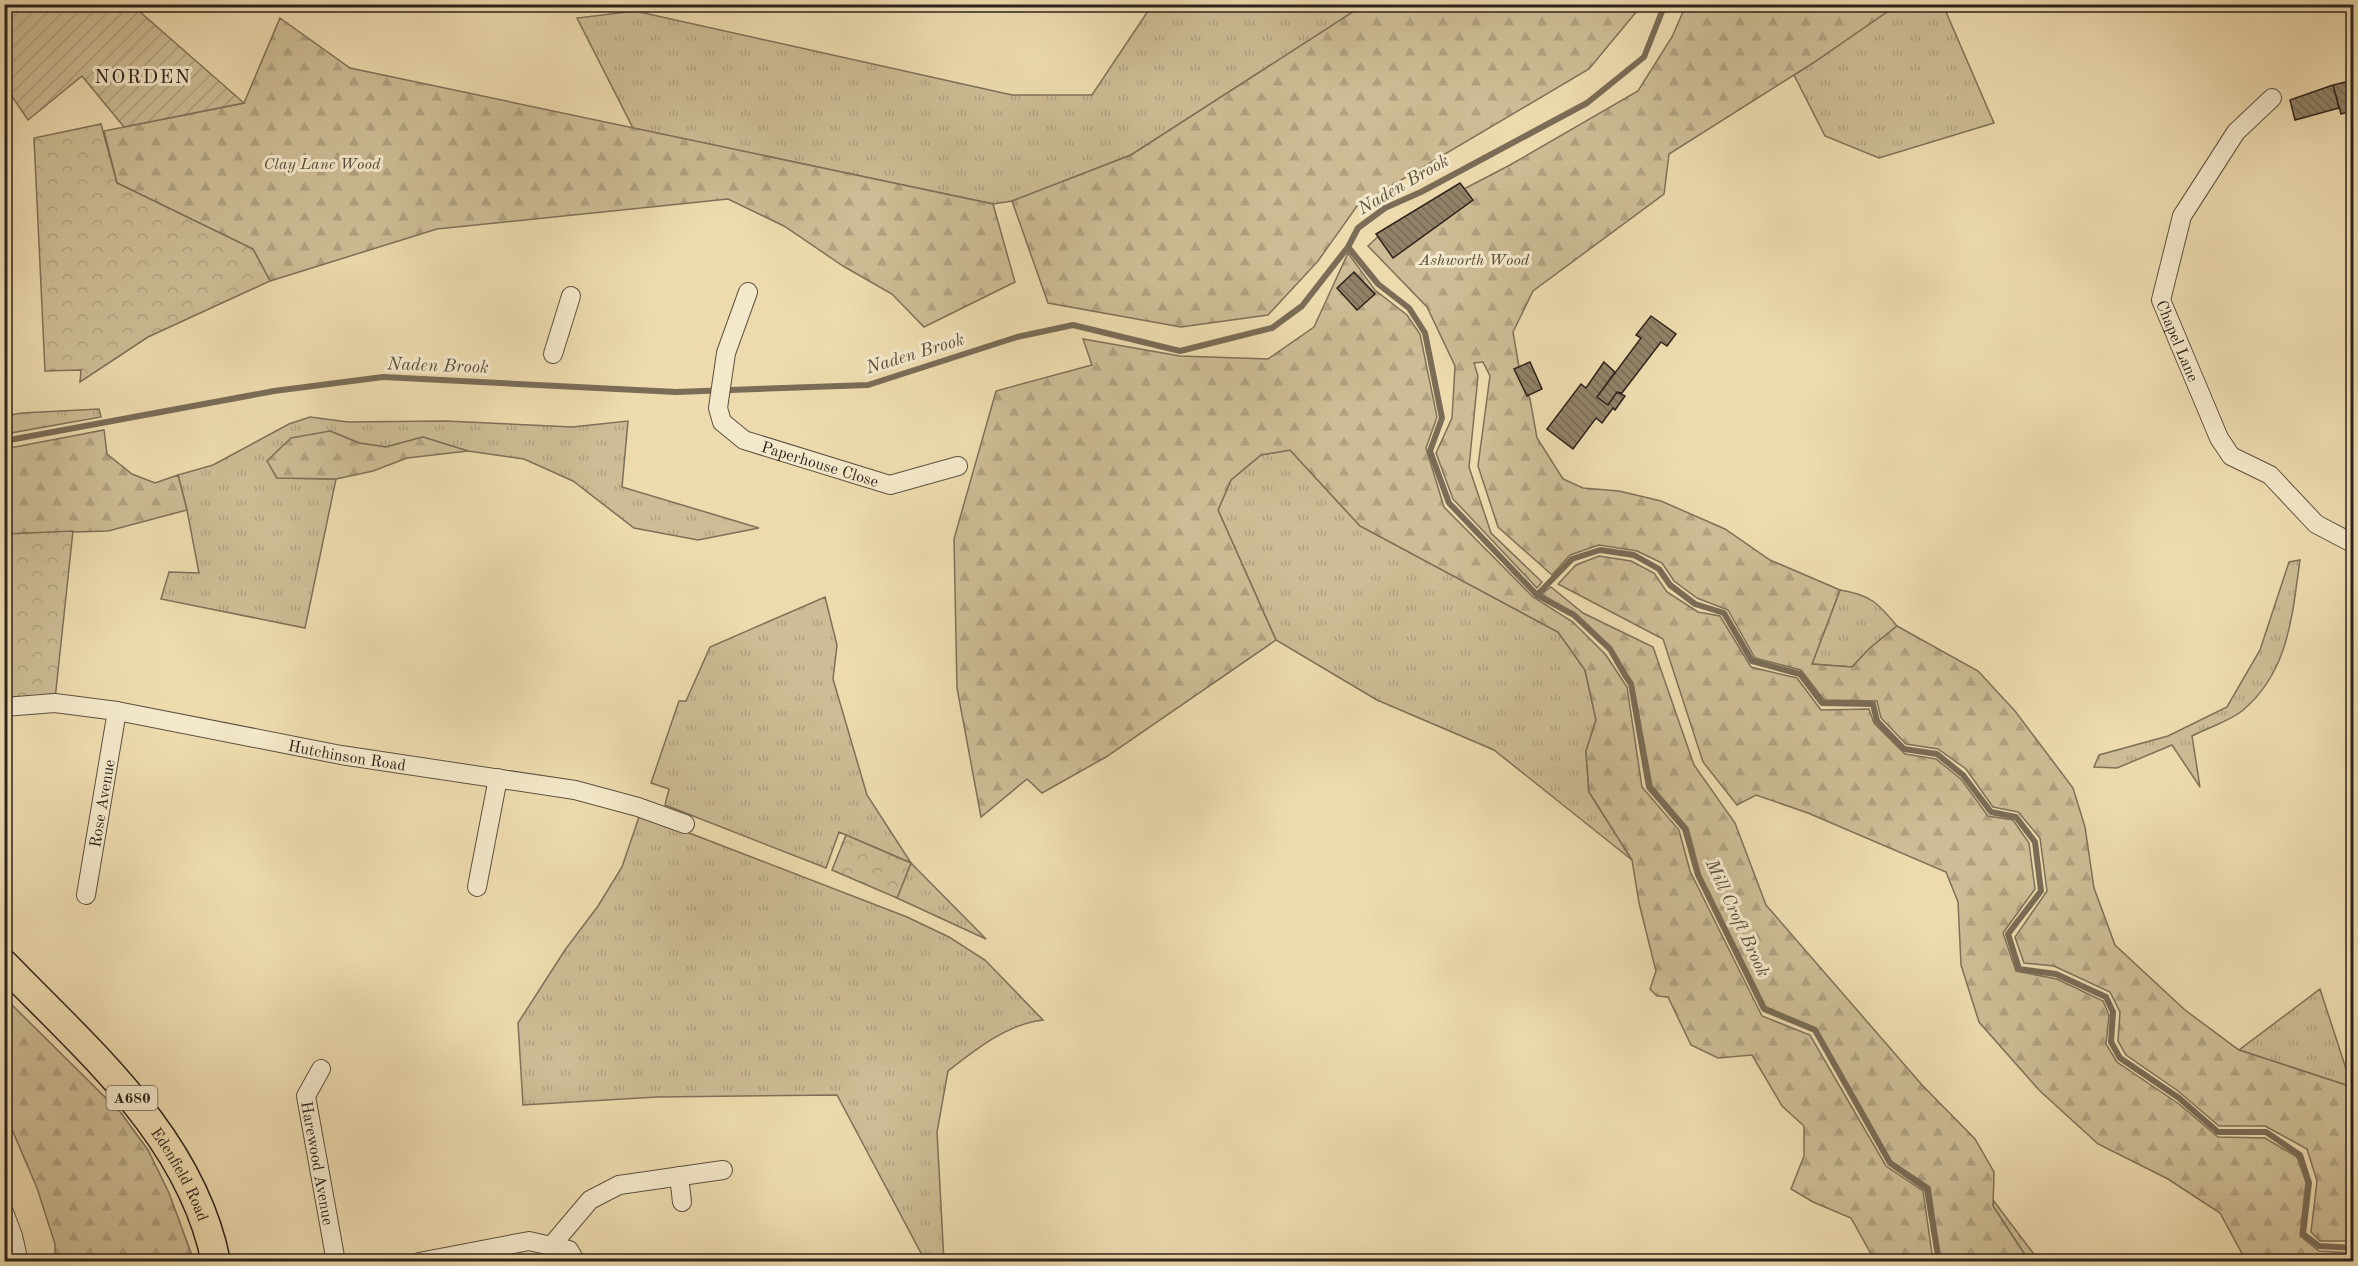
<svg xmlns="http://www.w3.org/2000/svg" width="2358" height="1266" viewBox="0 0 2358 1266" font-family="'Old Standard TT',serif">
<defs>
<pattern id="grass-tufts" width="24" height="20" patternUnits="userSpaceOnUse" patternTransform="scale(1.5)"><rect width="24" height="20" fill="#cdbc95"/><path d="M3 7l-1-3M5 7V3M7 7l1-3M15 17l-1-3M17 17v-4M19 17l1-3" fill="none" stroke="#b0a180"/></pattern>
<pattern id="forest-firs" width="22" height="20" patternUnits="userSpaceOnUse" patternTransform="scale(1.5)"><rect width="22" height="20" fill="#cdbc95"/><path d="M5 1l3.5 6h-7zM16 11l3.5 6h-7z" fill="#b0a180"/></pattern>
<pattern id="park-crowns" width="20" height="18" patternUnits="userSpaceOnUse" patternTransform="scale(1.5)"><rect width="20" height="18" fill="#cdbc95"/><path d="M2 6a3 3 0 1 1 6 0M12 15a3 3 0 1 1 6 0" fill="none" stroke="#b0a180"/></pattern>
<pattern id="garden-furrows" width="10" height="10" patternUnits="userSpaceOnUse" patternTransform="scale(1.5)"><rect width="10" height="10" fill="#cdbc95"/><path d="M-1 1l2-2M0 10L10 0M9 11l2-2" fill="none" stroke="#b0a180"/></pattern>
<pattern id="building-back-hatch" width="6" height="6" patternUnits="userSpaceOnUse" patternTransform="scale(1.5)"><rect width="6" height="6" fill="#918368"/><path d="M-1 5l2 2M0 0l6 6M5-1l2 2" fill="none" stroke="#776b55"/></pattern>
</defs>
<rect width="100%" height="100%" fill="#eddbae"/>
<filter id="stains"><feTurbulence type="fractalNoise" baseFrequency=".00333" numOctaves="4"/><feColorMatrix values="0 0 0 0 .2 0 0 0 0 .09 0 0 0 0 .02 0 0 0 .5 -.17"/></filter>
<radialGradient id="worn" r=".72"><stop offset=".6" stop-color="#630" stop-opacity="0"/><stop offset="1" stop-color="#630" stop-opacity=".3"/></radialGradient>
<path fill="url(#grass-tufts)" stroke="#7e7058" stroke-width="1.5" d="M 1152,5 L 1365,5 L 1131,155 L 1012,201 L 993,204 L 633,128 L 577,18 L 635,11 L 1012,95 L 1092,95 Z
M 1897,5 L 1943,5 L 1994,123 L 1879,158 L 1825,136 L 1794,75 Z
M 99,409 L 101,417 L 5,434 L 5,416 L 22,413 Z
M 310,417 L 348,422 L 446,421 L 572,427 L 628,421 L 622,487 L 759,528 L 698,540 L 634,528 L 573,481 L 524,459 L 468,451 L 423,437 L 386,447 L 359,443 L 330,431 L 277,478 L 336,479 L 305,628 L 161,599 L 169,572 L 199,573 L 187,510 L 178,475 L 213,465 L 289,424 Z
M 1290,450 L 1360,526 L 1558,632 L 1585,670 L 1596,720 L 1586,751 L 1589,792 L 1632,860 L 1494,750 L 1377,700 L 1276,640 L 1218,510 L 1231,480 L 1261,455 Z
M 2300,560 C 2292,616 2289,672 2242,711 C 2228,722 2207,728 2192,736 L 2200,787 L 2172,745 L 2117,768 L 2094,767 L 2099,755 L 2168,736 L 2227,707 L 2260,650 L 2289,562 Z
M 1840,590 C 1871,595 1878,603 1897,626 L 1870,648 L 1852,667 L 1812,664 Z
M 825,597 L 837,645 L 833,679 L 867,795 L 911,863 L 986,939 L 897,898 L 911,863 L 839,832 L 826,868 L 665,805 L 669,789 L 651,783 L 679,701 L 686,701 L 710,647 Z
M 640,814 L 907,917 L 949,937 L 985,960 L 1043,1020 C 1007,1024 976,1049 948,1071 L 937,1132 L 944,1262 L 928,1261 L 921,1253 L 837,1095 L 657,1097 L 523,1105 L 518,1023 L 565,950 L 598,906 L 622,867 Z
M 2320,989 L 2352,1087 L 2239,1050 Z
M 1993,1200 L 2039,1261 L 2029,1261 L 1993,1206 Z"/>
<path fill="url(#forest-firs)" stroke="#7e7058" stroke-width="1.5" d="M 1365,4 L 1642,5 L 1589,69 L 1357,206 L 1318,261 L 1268,315 L 1181,327 L 1048,303 L 1012,201 L 1131,155 Z
M 1686,5 L 1897,5 L 1813,63 L 1669,154 L 1664,194 L 1533,291 L 1513,332 L 1520,373 L 1530,399 L 1537,438 L 1563,479 L 1583,488 L 1619,491 L 1661,501 L 1725,529 L 1770,560 L 1840,590 L 1812,664 L 1852,667 L 1870,648 L 1897,626 L 1978,671 L 2015,711 L 2073,788 L 2085,827 L 2094,888 L 2115,945 L 2185,1010 L 2239,1050 L 2352,1087 L 2353,1241 L 2320,1241 L 2311,1232 L 2317,1181 L 2307,1149 L 2265,1126 L 2219,1126 L 2178,1091 L 2126,1055 L 2118,1041 L 2120,1012 L 2110,992 L 2054,966 L 2024,963 L 2015,937 L 2047,891 L 2040,838 L 2018,812 L 1993,807 L 1966,769 L 1938,749 L 1906,744 L 1881,718 L 1877,701 L 1824,700 L 1801,670 L 1755,658 L 1728,610 L 1697,598 L 1674,581 L 1662,563 L 1637,551 L 1599,545 L 1570,555 L 1552,575 L 1498,527 L 1478,466 L 1490,376 L 1483,362 L 1474,363 L 1478,376 L 1469,467 L 1491,533 L 1542,582 L 1537,588 L 1453,499 L 1436,453 L 1452,418 L 1455,366 L 1427,307 L 1368,246 L 1385,230 L 1510,165 L 1638,91 L 1672,37 Z
M 280,18 L 350,68 L 993,204 L 1015,282 L 924,327 L 892,294 L 843,266 L 784,226 L 728,199 L 437,229 L 270,281 L 253,249 L 117,183 L 104,131 L 244,103 Z
M 1348,253 L 1375,290 L 1407,315 L 1420,334 L 1437,417 L 1426,448 L 1444,507 L 1533,597 L 1573,622 L 1606,655 L 1627,687 L 1642,787 L 1679,830 L 1690,871 L 1762,1016 L 1810,1035 L 1886,1166 L 1923,1191 L 1933,1261 L 1875,1261 L 1851,1218 L 1813,1202 L 1791,1189 L 1804,1156 L 1804,1126 L 1782,1106 L 1752,1055 L 1718,1058 L 1691,1045 L 1668,997 L 1657,996 L 1650,989 L 1656,971 L 1639,903 L 1632,860 L 1589,792 L 1586,751 L 1596,720 L 1585,670 L 1558,632 L 1360,526 L 1290,450 L 1261,455 L 1231,480 L 1218,510 L 1276,640 L 1106,757 L 1042,793 L 1027,779 L 981,817 L 957,688 L 954,539 L 996,391 L 1092,365 L 1083,339 L 1180,356 L 1268,359 L 1314,327 Z
M 104,430 L 107,454 L 132,474 L 155,483 L 178,475 L 187,510 L 108,531 L 5,534 L 4,449 Z
M 330,431 L 359,443 L 386,447 L 423,437 L 468,451 L 407,458 L 373,471 L 336,479 L 277,478 L 267,461 L 291,438 Z
M 1599,556 L 1631,561 L 1654,573 L 1667,592 L 1698,612 L 1720,616 L 1751,667 L 1797,678 L 1821,710 L 1869,709 L 1874,723 L 1905,754 L 1936,759 L 1961,779 L 1988,816 L 2013,820 L 2029,843 L 2035,889 L 2003,933 L 2016,971 L 2057,979 L 2103,1001 L 2109,1015 L 2106,1044 L 2117,1062 L 2179,1104 L 2218,1137 L 2265,1138 L 2297,1157 L 2306,1182 L 2300,1236 L 2319,1251 L 2353,1253 L 2353,1261 L 2246,1261 L 2220,1213 L 2168,1179 L 2098,1144 L 2039,1090 L 1979,1022 L 1961,965 L 1958,902 L 1946,872 L 1808,813 L 1756,795 L 1737,805 L 1703,762 L 1663,639 L 1558,584 L 1576,565 Z
M 1551,587 L 1583,613 L 1653,647 L 1694,765 L 1735,823 L 1766,905 L 1922,1085 L 1975,1139 L 1994,1172 L 1993,1206 L 2029,1261 L 1941,1262 L 1940,1259 L 1930,1187 L 1891,1161 L 1816,1028 L 1766,1007 L 1700,874 L 1688,828 L 1652,786 L 1633,684 L 1611,648 L 1573,613 L 1541,594 Z
M 5,998 L 121,1113 L 148,1150 L 169,1193 L 194,1261 L 55,1261 L 55,1244 L 37,1188 L 5,1113 Z"/>
<path fill="url(#park-crowns)" stroke="#7e7058" stroke-width="1.5" d="M 101,124 L 117,183 L 253,249 L 270,281 L 148,337 L 80,382 L 81,370 L 45,371 L 34,138 Z
M 73,531 L 55,699 L 5,703 L 5,534 Z
M 846,835 L 911,863 L 897,898 L 832,870 Z"/>
<path fill="url(#garden-furrows)" stroke="#7e7058" stroke-width="1.5" d="M 4,5 L 132,5 L 244,103 L 124,127 L 82,76 L 28,120 L 5,86 Z"/>
<g fill="none" stroke-linecap="round" stroke-linejoin="round">
<path stroke="#7a6c56" stroke-width="6" d="M 1348,247 L 1378,284 L 1409,308 L 1425,333 L 1442,418 L 1430,451 L 1449,503 L 1537,595 L 1574,615 L 1610,649 L 1625,675 L 1631,684 L 1649,787 L 1685,829 L 1698,875 L 1764,1009 L 1815,1030 L 1890,1163 L 1927,1189 L 1939,1262
M 4,441 L 274,391 L 383,377 L 676,392 L 868,385 L 1017,337 L 1073,325 L 1180,351 L 1272,328 L 1302,306 L 1348,247 L 1358,228 L 1385,208 L 1421,192 L 1587,103 L 1644,57 L 1665,4
M 1537,595 L 1572,559 L 1600,550 L 1634,555 L 1659,569 L 1670,585 L 1695,604 L 1724,613 L 1752,661 L 1800,674 L 1822,703 L 1873,704 L 1877,721 L 1904,749 L 1937,754 L 1963,775 L 1991,812 L 2016,817 L 2035,842 L 2041,891 L 2008,934 L 2019,969 L 2056,974 L 2106,997 L 2113,1012 L 2111,1042 L 2120,1058 L 2179,1098 L 2218,1132 L 2266,1132 L 2300,1155 L 2309,1183 L 2303,1234 L 2319,1246 L 2354,1248"/>
</g>
<path fill="url(#building-back-hatch)" stroke="#2e231c" stroke-width="1.5" d="M 2354,80 L 2354,110 L 2341,114 L 2333,85 Z
M 2333,85 L 2339,108 L 2295,120 L 2290,100 Z
M 1460,183 L 1473,200 L 1393,258 L 1376,234 Z
M 1354,272 L 1375,294 L 1357,310 L 1337,288 Z
M 1651,316 L 1676,334 L 1667,346 L 1661,342 L 1622,393 L 1617,392 L 1608,405 L 1597,397 L 1641,338 L 1636,335 Z
M 1530,362 L 1542,389 L 1527,396 L 1514,369 Z
M 1604,362 L 1615,372 L 1597,397 L 1608,405 L 1617,392 L 1625,396 L 1615,410 L 1613,408 L 1602,423 L 1596,418 L 1573,449 L 1547,429 L 1581,384 L 1586,388 Z"/>
<g fill="none" stroke-linecap="round" stroke-linejoin="round">
<g stroke="#5e5140" stroke-width="20">
<g id="street">
<path id="s1" d="M 2272,98 L 2236,132 L 2182,216 L 2161,300 L 2219,438 L 2231,456 L 2270,475 L 2316,524 L 2354,544"/>
<path id="s2" d="M 748,292 L 726,353 L 718,408 L 722,422 L 744,440 L 890,485 L 958,466"/>
<path d="M 553,354 L 571,296"/>
<path id="s3" d="M 4,707 L 55,703 L 117,711 L 341,755 L 575,790 L 638,807 L 685,824"/>
<path d="M 477,887 L 498,778"/>
<path id="s4" d="M 86,895 L 117,711"/>
<path id="s5" d="M 321,1069 L 306,1096 L 336,1262"/>
<path d="M 679,1176 L 682,1202"/>
<path d="M 4,1212 L 13,1236 L 19,1262"/>
<path d="M 552,1245 L 590,1200 L 619,1185 L 723,1170"/>
<path d="M 419,1262 L 529,1241 L 569,1250 L 576,1262"/>
</g>
</g>
<g stroke="#2e231c" stroke-width="31">
<g id="primary">
<path id="s6" d="M 4,964 C 88,1051 191,1137 216,1262"/>
</g>
</g>
<use href="#street" stroke="#f3e8ca" stroke-width="18"/>
<use href="#primary" stroke="#eddbae" stroke-width="28"/>
</g>
<g text-anchor="middle" stroke-width="6" stroke-linejoin="round" paint-order="stroke">
<rect fill="#f3e8ca" stroke="#695e50" stroke-width="1.5" x="106.5" y="1086" width="51" height="24" rx="4.5"/>
<g font-size="15" font-weight="bold" fill="#2e231c">
<text x="132" y="1103">A680</text>
</g>
<g font-size="16" font-style="italic" fill="#56493a" stroke="#f3e8ca">
<text x="322" y="169">Clay Lane Wood</text>
<text x="1474" y="265">Ashworth Wood</text>
</g>
<g font-size="16" fill="#2e231c" stroke="#f3e8ca">
<text dy="6" stroke="none"><textPath href="#s1" startOffset="280">Chapel Lane</textPath></text>
<text dy="6" stroke="none"><textPath href="#s2" startOffset="243">Paperhouse Close</textPath></text>
<text dy="6" stroke="none"><textPath href="#s3" startOffset="348">Hutchinson Road</textPath></text>
<text dy="6" stroke="none"><textPath href="#s4" startOffset="93">Rose Avenue</textPath></text>
<text dy="6" stroke="none"><textPath href="#s5" startOffset="99">Harewood Avenue</textPath></text>
<text dy="6" stroke="none"><textPath href="#s6" startOffset="276">Edenfield Road</textPath></text>
</g>
<g font-size="18" font-style="italic" fill="#5a4d3e" stroke="#f3e8ca">
<text transform="translate(1403 184) rotate(-30)" y="6">Naden Brook</text>
<text transform="translate(915 353) rotate(-17)" y="6">Naden Brook</text>
<text transform="translate(438 365) rotate(2)" y="6">Naden Brook</text>
<text transform="translate(1738 918) rotate(65)" y="6">Mill Croft Brook</text>
</g>
<g font-size="20" letter-spacing="1.5" fill="#2e231c" stroke="#f3e8ca">
<text x="143" y="83">NORDEN</text>
</g>
</g>
<rect width="2358" height="1266" fill="none" stroke="#eddbae" stroke-width="24"/>
<rect x="6" y="6" width="2346" height="1254" fill="none" stroke="#2e231c" stroke-width="3"/>
<rect x="12" y="12" width="2334" height="1242" fill="none" stroke="#2e231c" stroke-width="1.5"/>
<rect width="100%" height="100%" filter="url(#stains)"/>
<rect width="100%" height="100%" fill="url(#worn)"/>
</svg>
